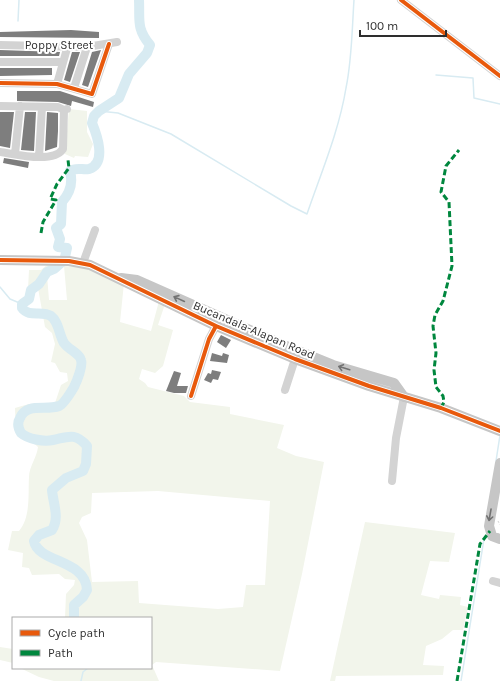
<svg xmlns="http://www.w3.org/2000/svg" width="500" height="681" viewBox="0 0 500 681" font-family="Karla,sans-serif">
<rect width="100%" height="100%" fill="#fff"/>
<path fill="#f2f5eb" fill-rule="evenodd" d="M 69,109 L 87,111 L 87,132 L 93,144 L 88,157 L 75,156 L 74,158 L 65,154 Z
M 63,263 L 58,272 L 47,275 L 49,300 L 67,300 L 64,266 L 85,268 L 124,283 L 120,322 L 151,331 L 159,301 L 165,304 L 158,325 L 173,330 L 163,366 L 155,373 L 142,369 L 139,379 L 145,383 L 148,387 L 184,396 L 190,402 L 230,407 L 230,414 L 284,425 L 277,448 L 296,456 L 324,462 L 302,574 L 280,671 L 156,662 L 152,665 L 159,681 L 54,681 L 39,677 L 20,668 L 151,668 L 151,618 L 65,618 L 66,594 L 74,585 L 75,580 L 65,579 L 59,574 L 32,575 L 29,568 L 22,567 L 23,553 L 8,550 L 12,531 L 19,531 C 31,517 28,493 29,477 C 29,467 37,457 38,447 C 33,441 22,440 16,434 L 15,408 L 29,404 L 55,403 L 61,385 L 68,381 L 67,373 L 60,372 L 55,363 L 51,362 L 55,344 L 52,333 L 45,327 L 38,288 L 28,289 L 29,270 L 41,270 L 48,264 ZM 158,491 L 270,501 L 265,585 L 246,585 L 243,607 L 218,609 L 139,603 L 138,581 L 92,582 L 87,540 L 79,523 L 82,517 L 91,513 L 92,493 Z
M 365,522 L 455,533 L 449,562 L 430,561 L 421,595 L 439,599 L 440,595 L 461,597 L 460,605 L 468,607 L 463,630 L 453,630 L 442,639 L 426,646 L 423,665 L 444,666 L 443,675 L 336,676 L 335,681 L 330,681 Z
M 0,647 L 13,649 L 13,663 L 0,660 Z"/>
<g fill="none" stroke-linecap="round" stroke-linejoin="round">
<path stroke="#d8ebf2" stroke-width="1.5" d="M 18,21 L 19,0
M 436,75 L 473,78 L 474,98 L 500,104
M 99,111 L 118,113 L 171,134 L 291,206 L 307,214 C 321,173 339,131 346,88 C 352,59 352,29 354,0
M 0,287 L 10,299 L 22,304
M 496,461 L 500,435
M 81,681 L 83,672 L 88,668
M 461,681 L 484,539"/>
<path stroke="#d8ebf2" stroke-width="10" d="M 65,257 L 67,248 L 58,247 L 60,239 L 56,228 L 61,224 L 62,202 C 70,193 73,182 70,171 C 76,167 82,170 89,169 C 107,163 97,135 92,123 L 94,116 L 99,111 L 119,98 L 129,74 L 147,53 L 150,45 C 136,28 140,20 139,0
M 62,262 L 54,269 L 47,272 L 39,284 L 31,290 L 29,299 L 22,304 L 22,308 C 29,318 42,310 51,316 C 59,322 59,335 64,343 C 68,349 80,354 81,360 C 83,366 77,381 74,387 C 71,392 64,404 59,406 C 46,411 27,402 20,418 C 17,423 18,428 21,433 C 28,439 43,442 53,440 C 68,437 75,432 87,446 L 86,464 L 83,471 L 66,478 L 52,490 C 53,503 60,518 52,530 L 39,535 L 34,541 C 38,563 86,559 87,590 L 83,597 L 74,605 L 74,618"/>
</g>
<path fill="#7e7e7e" d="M 71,30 L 99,32 L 99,38 L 0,37 L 0,32 Z
M 0,50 L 60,52 L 59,56 L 0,56 Z
M 101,50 L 88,87 L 82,85 L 92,52 Z
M 72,52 L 80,52 L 70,82 L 64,80 Z
M 0,68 L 52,68 L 52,75 L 0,76 Z
M 17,91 L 60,91 L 94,102 L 93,107 L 72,101 L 71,106 L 58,102 L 17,101 Z
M 0,112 L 14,112 L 10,148 L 0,146 Z
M 25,112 L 36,112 L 34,151 L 21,150 Z
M 47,112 L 58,113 L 58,131 L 57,147 L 45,151 Z
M 4,158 L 29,162 L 28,168 L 3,163 Z
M 221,335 L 231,340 L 226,348 L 217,342 Z
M 212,353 L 222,356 L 223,353 L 229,355 L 227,363 L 210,361 Z
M 212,370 L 221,372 L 218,380 L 213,379 L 211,383 L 204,380 L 208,373 L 211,374 Z
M 174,371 L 181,373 L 177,386 L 188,386 L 186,393 L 174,393 L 166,391 Z"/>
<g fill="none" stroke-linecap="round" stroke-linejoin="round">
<path stroke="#d3d3d3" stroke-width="1" stroke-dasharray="2 2" stroke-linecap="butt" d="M 498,521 L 500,525"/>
<path stroke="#d3d3d3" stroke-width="8" d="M 401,0 L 500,76
M 0,45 L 87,47 L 117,42
M 0,62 L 62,62
M 0,83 L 57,84 L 92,94 L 109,44
M 57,84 L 68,45
M 74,88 L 87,47
M 0,106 L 58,107 L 64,110 L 67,109
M 0,152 C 15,154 53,164 63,149 L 64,110
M 15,154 L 20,106
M 39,157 L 42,107
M 83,263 L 95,230
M 285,390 L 295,359
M 191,396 L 209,339 L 216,326
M 392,481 L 396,438 L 404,397
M 493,581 L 500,583"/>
<path stroke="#c6c6c6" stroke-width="10" d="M 0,260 L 69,261 L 90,265 L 216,326 L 295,359 L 369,386 L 441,408 L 500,431
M 121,278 L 137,280 L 286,346 L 333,365 L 394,383 L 404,397
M 500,463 L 489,526 L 492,536 L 500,539"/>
<path stroke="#00873e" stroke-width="3" stroke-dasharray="6 3" stroke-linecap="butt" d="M 41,233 L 43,222 L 56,200 L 50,199 L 57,184 L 69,168 L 68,160
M 441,408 L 444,402 L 443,396 L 436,387 L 434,370 L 436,353 L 433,326 L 435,315 L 443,301 L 452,266 L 449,202 L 441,192 L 446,166 L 459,150
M 457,681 L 480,544 L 490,531"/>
<g stroke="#fff" stroke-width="6">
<path id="cycleway" d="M 401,0 L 500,76
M 0,83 L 57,84 L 92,94 L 109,44
M 0,260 L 69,261 L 90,265 L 216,326 L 295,359 L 369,386 L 441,408 L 500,431
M 191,396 L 209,339 L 216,326"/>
</g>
<use href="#cycleway" stroke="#e8590c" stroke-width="4"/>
</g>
<defs><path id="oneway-shaft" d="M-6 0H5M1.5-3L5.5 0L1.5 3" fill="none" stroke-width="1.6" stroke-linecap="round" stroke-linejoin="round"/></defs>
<g stroke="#727272">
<use href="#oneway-shaft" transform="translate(179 299) rotate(-155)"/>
<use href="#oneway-shaft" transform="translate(344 368) rotate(-163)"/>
<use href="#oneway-shaft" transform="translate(490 515) rotate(100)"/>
</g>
<g text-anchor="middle" stroke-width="4" stroke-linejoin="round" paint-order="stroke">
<g font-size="12" fill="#2e2e2e" stroke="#fff">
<text x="59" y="49">Poppy Street</text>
<text transform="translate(254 330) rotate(23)" y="4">Bucandala-Alapan Road</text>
</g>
</g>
<rect x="12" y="617" width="140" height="52" fill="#ffffff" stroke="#ababab"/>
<rect x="20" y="630" width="20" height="6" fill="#e8590c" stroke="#ababab"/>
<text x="48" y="637" font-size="12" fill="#2e2e2e">Cycle path</text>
<rect x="20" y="650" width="20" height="6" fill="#00873e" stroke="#ababab"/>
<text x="48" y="657" font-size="12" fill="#2e2e2e">Path</text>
<path d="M360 30v6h86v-6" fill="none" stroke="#2e2e2e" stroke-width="2"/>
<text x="366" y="30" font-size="12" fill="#2e2e2e" stroke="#ffffff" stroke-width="3" paint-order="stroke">100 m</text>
</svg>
